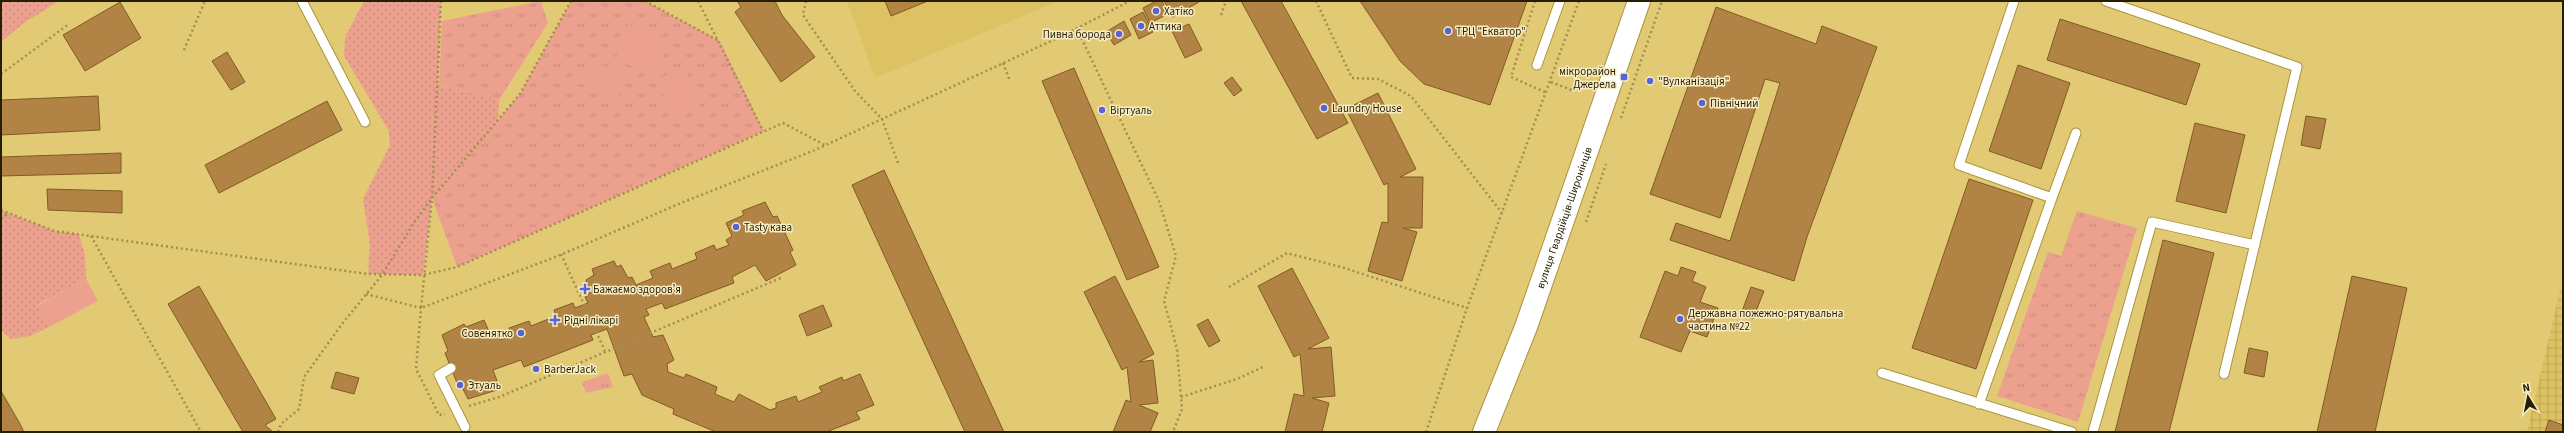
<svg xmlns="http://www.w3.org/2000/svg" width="2564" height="433" viewBox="0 0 2564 433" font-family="'Source Sans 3',sans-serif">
<defs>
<pattern id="industrial-grid" width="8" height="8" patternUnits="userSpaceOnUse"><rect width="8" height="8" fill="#dcc262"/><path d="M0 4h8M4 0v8" fill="none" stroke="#bda653"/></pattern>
<pattern id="grass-dots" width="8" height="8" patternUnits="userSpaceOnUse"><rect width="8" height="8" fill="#eca18f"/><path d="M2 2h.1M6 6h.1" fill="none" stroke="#ca8a7a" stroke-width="1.8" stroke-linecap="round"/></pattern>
<pattern id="park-tufts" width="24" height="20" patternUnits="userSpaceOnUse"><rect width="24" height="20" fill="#eca18f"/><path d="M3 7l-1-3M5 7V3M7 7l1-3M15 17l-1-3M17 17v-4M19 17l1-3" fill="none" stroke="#ca8a7a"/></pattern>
</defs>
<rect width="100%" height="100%" fill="#e2ca74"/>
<path fill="#dcc262" d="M 847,1 L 1059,1 L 875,78 Z"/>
<path fill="url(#industrial-grid)" d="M 2563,278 L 2563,432 L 2527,432 Z"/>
<path fill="url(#grass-dots)" d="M 1,1 L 59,1 L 24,23 L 1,42 Z
M 364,1 L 441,1 L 438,85 L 499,100 L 498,120 L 432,198 L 423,275 L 368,274 L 370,245 L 363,199 L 390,145 L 389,131 L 344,56 L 345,37 Z
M 1,210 L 54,231 L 79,234 L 85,255 L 86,279 L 37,305 L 49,327 L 30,336 L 11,339 L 1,330 Z"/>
<path fill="url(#park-tufts)" d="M 541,1 L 548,23 L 499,100 L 439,85 L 442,21 Z
M 571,1 L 645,1 L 720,41 L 764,131 L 457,267 L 432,198 L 520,94 Z
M 2077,211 L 2137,228 L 2078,422 L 1997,396 L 2048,252 L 2061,256 Z
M 608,373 L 613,387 L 586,393 L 582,382 Z"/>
<path fill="#eca18f" d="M 628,24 L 669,39 L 656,75 L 615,60 Z
M 589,59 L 628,76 L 617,100 L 579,83 Z
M 685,68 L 701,108 L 673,119 L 657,79 Z
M 86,279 L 98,301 L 49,327 L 37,306 Z"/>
<path fill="#b18445" stroke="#815b22" d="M 737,1 L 775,1 L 782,15 L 815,57 L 781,82 L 735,12 L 741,7 Z
M 885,1 L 928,1 L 891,16 Z
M 1156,1 L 1162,1 L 1168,14 L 1150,23 L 1143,8 Z
M 1164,1 L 1198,1 L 1199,2 L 1173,17 Z
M 1241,1 L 1281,1 L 1348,123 L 1317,139 Z
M 1360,1 L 1527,1 L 1490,105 L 1424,84 L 1400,61 Z
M 120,2 L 141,38 L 85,71 L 63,35 Z
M 1716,7 L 1816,44 L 1822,26 L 1877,47 L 1807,237 L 1794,281 L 1670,240 L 1676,223 L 1730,241 L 1780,83 L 1765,79 L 1720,218 L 1650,194 Z
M 1143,12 L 1153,32 L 1139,39 L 1130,19 Z
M 2060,19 L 2200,64 L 2186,105 L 2047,60 Z
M 1124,21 L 1131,35 L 1114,45 L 1106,32 Z
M 1189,24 L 1202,50 L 1185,58 L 1172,31 Z
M 227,52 L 245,82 L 231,90 L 212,61 Z
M 2018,65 L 2070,83 L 2041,169 L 1989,151 Z
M 1074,68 L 1159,267 L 1127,280 L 1042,81 Z
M 1232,77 L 1242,90 L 1234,96 L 1224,83 Z
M 1378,93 L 1416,169 L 1400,177 L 1423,177 L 1422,228 L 1403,228 L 1417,232 L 1402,281 L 1368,271 L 1382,222 L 1388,223 L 1388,183 L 1384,185 L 1346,109 Z
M 98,96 L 100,130 L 1,135 L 1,100 Z
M 327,101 L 342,130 L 219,193 L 205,165 Z
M 2306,116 L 2326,119 L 2320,149 L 2301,145 Z
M 2195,123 L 2245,135 L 2226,213 L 2176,201 Z
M 121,153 L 121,173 L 1,176 L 1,157 Z
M 884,170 L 902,209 L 1004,432 L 965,432 L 852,185 Z
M 1969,179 L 2033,200 L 1976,369 L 1912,348 Z
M 47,189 L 122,191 L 122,213 L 48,210 Z
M 765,202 L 773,217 L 777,216 L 793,250 L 790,252 L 796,265 L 766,281 L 755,265 L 732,277 L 734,283 L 665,309 L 662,303 L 646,309 L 649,315 L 644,317 L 653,337 L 663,335 L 674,360 L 667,364 L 668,372 L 684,378 L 686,374 L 717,387 L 715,394 L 734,402 L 739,394 L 770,410 L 776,408 L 776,403 L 796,396 L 798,402 L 822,392 L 819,387 L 842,377 L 843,381 L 860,374 L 874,405 L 856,412 L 860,419 L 826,432 L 716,432 L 673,414 L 674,409 L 642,395 L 632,374 L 624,376 L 607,329 L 591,335 L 593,340 L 524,367 L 521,360 L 493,370 L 500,389 L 468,399 L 462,387 L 459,388 L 445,353 L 448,351 L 442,335 L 464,324 L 466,327 L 484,320 L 490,334 L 496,332 L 500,340 L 512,336 L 509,328 L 529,321 L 531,326 L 556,316 L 554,310 L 573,303 L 575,308 L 588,303 L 585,297 L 590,293 L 586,280 L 594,275 L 592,269 L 614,261 L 617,267 L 621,265 L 628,278 L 632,277 L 636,285 L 653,278 L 650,271 L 670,263 L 672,269 L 697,259 L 695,253 L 714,245 L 716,250 L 729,245 L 726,240 L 732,236 L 726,223 L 744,215 L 742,211 Z
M 2163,240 L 2214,253 L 2169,432 L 2115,432 Z
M 1681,267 L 1696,272 L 1692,281 L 1706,287 L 1700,302 L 1718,308 L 1707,337 L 1690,331 L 1681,352 L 1640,337 L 1665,271 L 1678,276 Z
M 1292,268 L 1329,338 L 1308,349 L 1331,347 L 1335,396 L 1312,398 L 1329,403 L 1322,432 L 1285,432 L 1294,394 L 1304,396 L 1300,354 L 1294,357 L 1258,286 Z
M 1115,276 L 1154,354 L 1139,362 L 1153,360 L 1158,403 L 1139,405 L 1158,413 L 1150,432 L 1113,432 L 1126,400 L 1131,402 L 1127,367 L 1122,370 L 1084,292 Z
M 2352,276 L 2407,288 L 2375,432 L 2317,432 Z
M 199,286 L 276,419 L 265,425 L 273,432 L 243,432 L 168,304 Z
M 1751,287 L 1764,291 L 1753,319 L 1741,314 Z
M 823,305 L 832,326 L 807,336 L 799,315 Z
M 1208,319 L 1220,341 L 1209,347 L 1197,325 Z
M 2249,348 L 2268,352 L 2264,377 L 2244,373 Z
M 336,372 L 359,378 L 354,394 L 331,388 Z
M 1,391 L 19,422 L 24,432 L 1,432 Z
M 2549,420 L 2563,425 L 2563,432 L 2545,432 Z"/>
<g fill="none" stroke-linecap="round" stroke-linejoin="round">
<g stroke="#ac943d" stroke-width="11">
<path id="lane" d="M 302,1 L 365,122
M 2106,1 L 2297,67 L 2224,374
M 1537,65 L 1560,1
M 2052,198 L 2076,133
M 451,368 L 439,375 L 465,427
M 1882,373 L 2072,432
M 1979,404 L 2052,198 L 1959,165 L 2014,1
M 2093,432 L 2152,222 L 2255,245"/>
</g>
<g stroke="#ac943d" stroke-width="24">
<g id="secondary">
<path id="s1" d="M 1484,432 L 1526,327 L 1639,1"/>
</g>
</g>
<path stroke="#a28f4e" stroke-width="2.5" stroke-dasharray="2 3" stroke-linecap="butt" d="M 441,1 L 432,198 L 421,308 L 558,256 L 681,203 L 815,150 L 1062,36 L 1130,1
M 645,1 L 719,41
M 698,1 L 763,131
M 806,1 L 803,15 L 855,91 L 882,119 L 898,163
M 1316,1 L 1352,78 L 1378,79 L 1411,96 L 1502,213
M 1535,1 L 1511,77 L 1547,93
M 1221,15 L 1226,1
M 1077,29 L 1159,201 L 1176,256 L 1164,301 L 1177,349 L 1182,409 L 1173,432
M 184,50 L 205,1
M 1003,63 L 1010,81
M 1,74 L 69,24
M 1551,82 L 1574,91
M 1621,118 L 1662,1
M 1,210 L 54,231 L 368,274 L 423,275 L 457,267 L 783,123 L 825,145
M 1,219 L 9,213
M 1586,222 L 1606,164
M 91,236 L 201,432
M 561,254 L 605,351
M 1229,287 L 1287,253 L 1341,267 L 1467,308
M 366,294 L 421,308 L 416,369 L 439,415 L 445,414
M 1181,397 L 1237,379 L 1263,367
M 469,406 L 499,397 L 783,277
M 278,432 L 281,424 L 299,409 L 304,377 L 342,324 L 382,275 L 415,221 L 432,198 L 520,94 L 571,1
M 1426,432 L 1467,308 L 1579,1"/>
<use href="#lane" stroke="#fff" stroke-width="9"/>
<use href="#secondary" stroke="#fff" stroke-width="22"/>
</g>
<g fill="#5664da" stroke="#f8ecc3" stroke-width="1.5">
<circle cx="1156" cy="11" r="4"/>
<circle cx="1141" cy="26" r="4"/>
<circle cx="1448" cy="31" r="4"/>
<circle cx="1119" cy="34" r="4"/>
<rect x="1620" y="73" width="8" height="8" rx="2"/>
<circle cx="1650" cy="81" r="4"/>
<circle cx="1702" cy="103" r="4"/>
<circle cx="1324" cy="108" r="4"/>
<circle cx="1102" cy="110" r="4"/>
<circle cx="736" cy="227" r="4"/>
<path d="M583 283h4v4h4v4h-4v4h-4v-4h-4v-4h4z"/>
<circle cx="1680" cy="319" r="4"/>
<path d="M553 314h4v4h4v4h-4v4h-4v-4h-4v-4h4z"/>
<circle cx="521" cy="333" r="4"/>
<circle cx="536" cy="369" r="4"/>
<circle cx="460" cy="385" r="4"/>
</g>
<g text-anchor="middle" stroke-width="3" stroke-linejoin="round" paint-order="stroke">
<g font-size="11" fill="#251e03" stroke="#f8ecc3" text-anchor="start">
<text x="1164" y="15">Хатіко</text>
<text x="1149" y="30">Аттика</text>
<text x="1456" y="35">ТРЦ "Екватор"</text>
<text x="1111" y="38" text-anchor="end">Пивна борода</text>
<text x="1616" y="75" text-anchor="end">мікрорайон<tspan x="1616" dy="13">Джерела</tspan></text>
<text x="1658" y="85">"Вулканізація"</text>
<text x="1710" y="107">Північний</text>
<text x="1332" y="112">Laundry House</text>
<text x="1110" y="114">Віртуаль</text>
<text x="744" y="231">Tasty кава</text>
<text x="593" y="293">Бажаємо здоровʼя</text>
<text x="1688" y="317">Державна пожежно-рятувальна<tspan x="1688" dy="13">частина №22</tspan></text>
<text x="564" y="324">Рідні лікарі</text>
<text x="513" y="337" text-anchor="end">Совенятко</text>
<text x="544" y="373">BarberJack</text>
<text x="468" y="389">Этуаль</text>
</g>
<g font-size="11" fill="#251e03" stroke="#f8ecc3">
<text dy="4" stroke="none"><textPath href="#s1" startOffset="229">вулиця Гвардійців-Широнінців</textPath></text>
</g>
</g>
<rect width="2564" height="433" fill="none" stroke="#251e03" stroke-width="4"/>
<g transform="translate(2528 397) rotate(350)" stroke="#f8ecc3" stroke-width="3" paint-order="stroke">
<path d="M0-3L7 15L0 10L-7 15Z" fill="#251e03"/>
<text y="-6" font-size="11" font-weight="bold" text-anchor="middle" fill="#251e03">N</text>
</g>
</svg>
